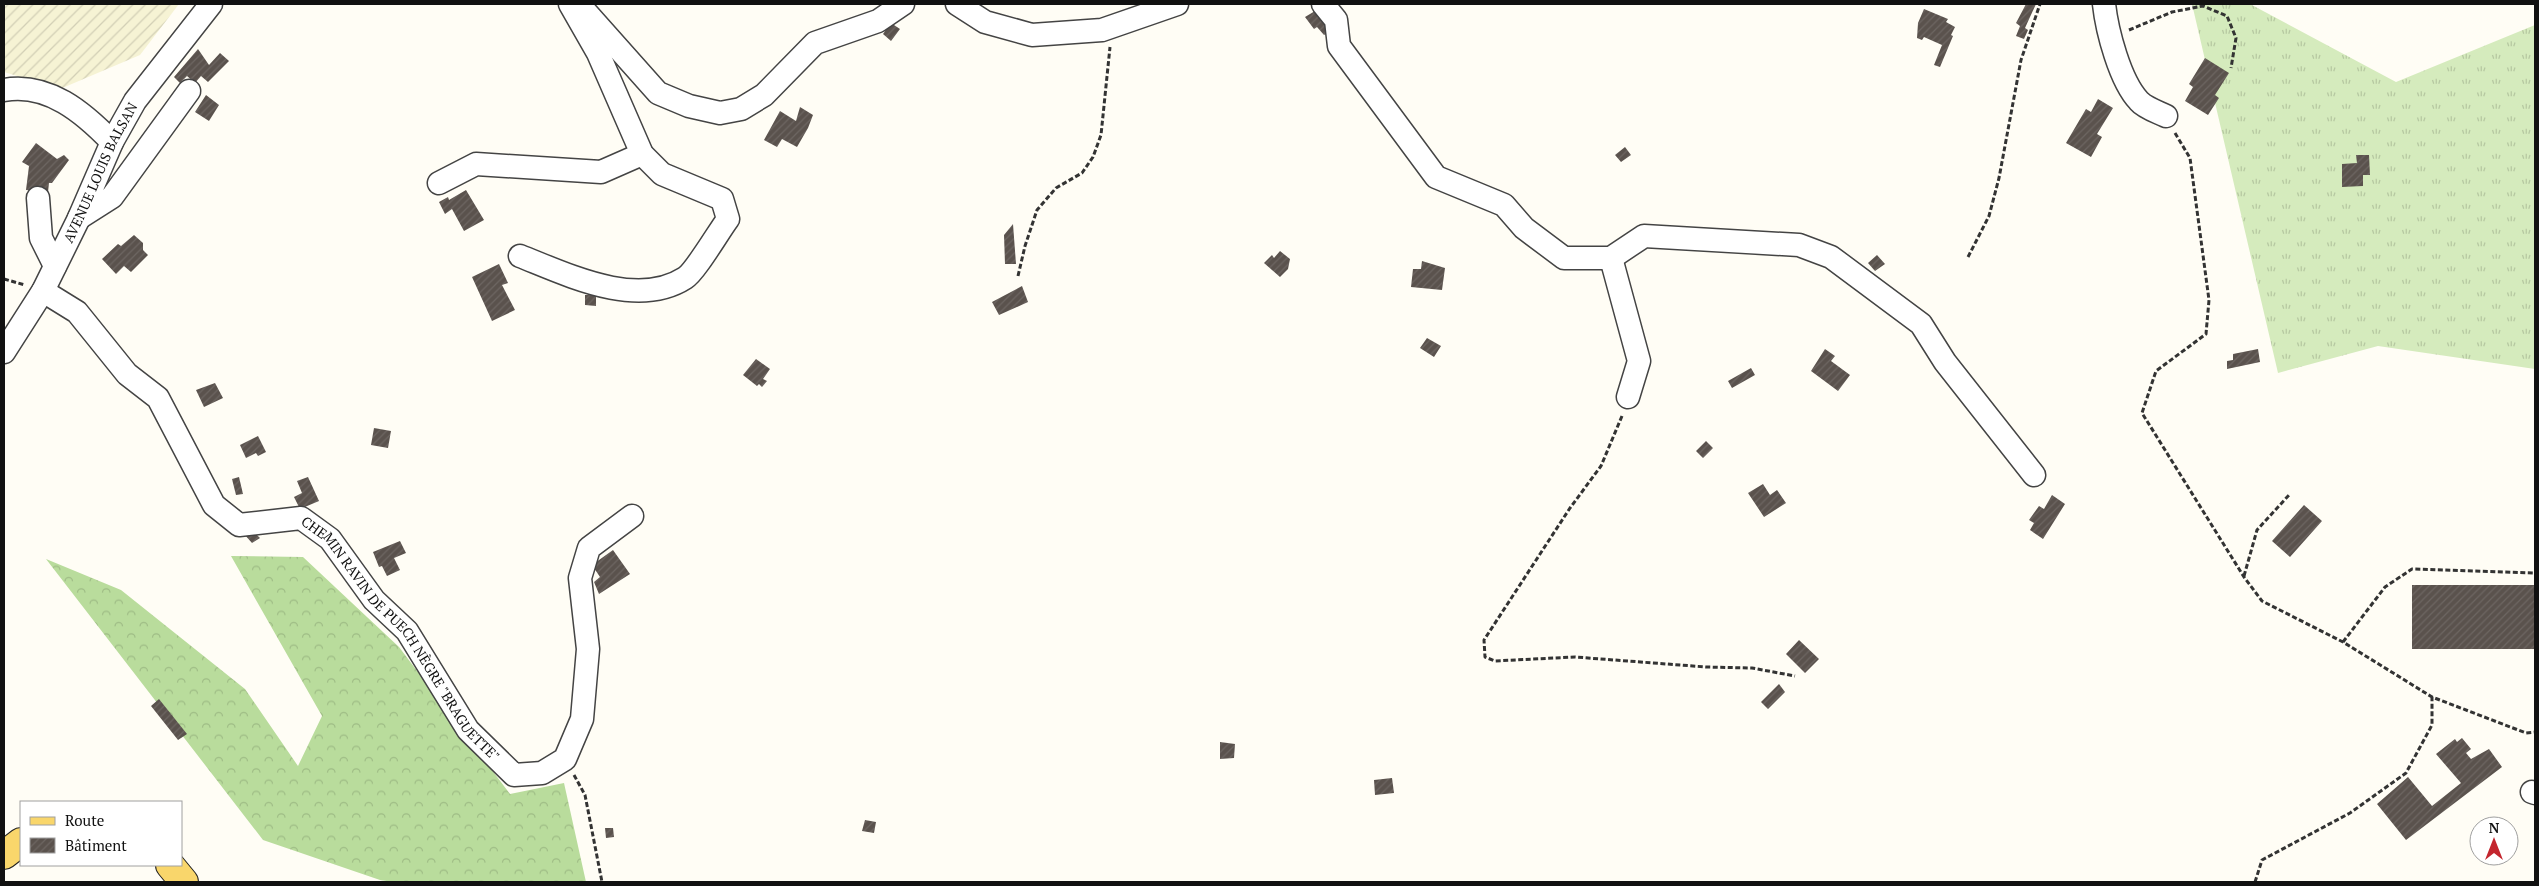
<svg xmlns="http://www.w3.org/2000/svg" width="2539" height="886" viewBox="0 0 2539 886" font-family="'PT Serif',serif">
<defs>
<pattern id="farmland-furrows" width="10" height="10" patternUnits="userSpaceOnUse" patternTransform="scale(1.25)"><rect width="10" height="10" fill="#f6f3d4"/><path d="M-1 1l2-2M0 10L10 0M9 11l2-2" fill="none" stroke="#d2cfb5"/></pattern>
<pattern id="grass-tufts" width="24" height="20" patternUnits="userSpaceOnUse" patternTransform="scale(1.25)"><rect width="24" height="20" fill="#d5ebbd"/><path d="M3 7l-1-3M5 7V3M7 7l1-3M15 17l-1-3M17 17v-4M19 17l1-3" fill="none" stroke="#b6c8a1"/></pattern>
<pattern id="forest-crowns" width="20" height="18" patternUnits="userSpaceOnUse" patternTransform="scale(1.25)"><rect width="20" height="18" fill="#b9dc9c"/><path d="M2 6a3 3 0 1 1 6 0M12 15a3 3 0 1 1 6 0" fill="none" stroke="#9ebc85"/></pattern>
<pattern id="building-hatch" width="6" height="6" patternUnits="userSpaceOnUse" patternTransform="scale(1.25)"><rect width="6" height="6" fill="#5a524d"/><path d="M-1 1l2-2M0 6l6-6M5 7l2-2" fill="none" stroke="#6d6662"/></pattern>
</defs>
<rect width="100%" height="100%" fill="#fffdf5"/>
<path fill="url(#farmland-furrows)" d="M 4,4 L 179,4 L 140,55 L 60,89 L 4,72 Z"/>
<path fill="url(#grass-tufts)" d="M 2192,4 L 2250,4 L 2396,82 L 2535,25 L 2535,369 L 2378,346 L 2278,373 Z"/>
<path fill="url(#forest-crowns)" d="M 231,556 L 303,557 L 399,647 L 510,794 L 564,783 L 586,882 L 393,882 L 380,880 L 263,840 L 46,559 L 121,590 L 245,689 L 298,766 L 322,716 Z"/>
<path fill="url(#building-hatch)" d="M 2026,4 L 2036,4 L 2025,28 L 2028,30 L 2024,39 L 2016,36 L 2020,26 L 2016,23 Z
M 1320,8 L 1332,30 L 1324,35 L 1317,27 L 1314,29 L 1305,17 Z
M 1924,9 L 1948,19 L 1946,22 L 1955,27 L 1951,35 L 1953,36 L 1940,67 L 1934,65 L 1942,45 L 1924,37 L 1922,40 L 1917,38 L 1918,23 Z
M 891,23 L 900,29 L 891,41 L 883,34 Z
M 198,49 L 209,65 L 220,53 L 229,61 L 208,82 L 201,76 L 195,83 L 187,76 L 180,83 L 174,77 Z
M 2205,58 L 2229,73 L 2215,95 L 2219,98 L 2208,115 L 2185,101 L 2193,87 L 2189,84 Z
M 206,95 L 219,105 L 209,121 L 195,112 Z
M 2098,99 L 2113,108 L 2097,134 L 2102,137 L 2091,157 L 2066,143 L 2086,109 L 2091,112 Z
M 800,107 L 813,115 L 808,128 L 797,147 L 782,139 L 777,147 L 764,140 L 780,111 L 796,121 Z
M 36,143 L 57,159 L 64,155 L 69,160 L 52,183 L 49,183 L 48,192 L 26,190 L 29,166 L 22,162 Z
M 1625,147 L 1631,155 L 1621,162 L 1615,155 Z
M 2356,155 L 2369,155 L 2370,175 L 2363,175 L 2363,186 L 2342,187 L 2342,164 L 2357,163 Z
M 466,190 L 484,220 L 464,231 L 452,209 L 445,214 L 439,202 L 448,197 L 449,200 Z
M 1013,224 L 1016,264 L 1005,264 L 1004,235 Z
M 134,235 L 143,243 L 143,250 L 148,255 L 131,272 L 124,266 L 116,274 L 102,259 L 118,244 L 121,246 Z
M 1280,251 L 1290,259 L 1288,269 L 1280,277 L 1264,263 L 1272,255 L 1274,258 Z
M 1877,255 L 1885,264 L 1875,271 L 1868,263 Z
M 1422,261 L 1445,268 L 1442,290 L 1411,287 L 1413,269 L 1421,269 Z
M 499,264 L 508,283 L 502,285 L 515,310 L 492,321 L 472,277 Z
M 1022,286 L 1028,302 L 999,315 L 992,302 Z
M 585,295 L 596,295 L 596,306 L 585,305 Z
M 1427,338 L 1441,346 L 1434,357 L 1420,348 Z
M 1825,349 L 1835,356 L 1831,361 L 1850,375 L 1838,391 L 1811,371 Z
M 2258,349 L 2260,362 L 2227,369 L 2227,361 L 2233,360 L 2233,354 Z
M 756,359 L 770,369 L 763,379 L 767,381 L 762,387 L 759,384 L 757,386 L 743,375 Z
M 1751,368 L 1755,375 L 1732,388 L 1728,381 Z
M 215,383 L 223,398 L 204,407 L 196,390 Z
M 374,428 L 391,431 L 388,448 L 371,445 Z
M 258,436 L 266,452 L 258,456 L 256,453 L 246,458 L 240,445 Z
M 1706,441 L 1713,448 L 1703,458 L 1696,451 Z
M 239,477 L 243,494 L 236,495 L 232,479 Z
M 308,477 L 319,501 L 300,509 L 294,497 L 302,493 L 297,481 Z
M 1763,484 L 1770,495 L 1777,490 L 1786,503 L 1764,517 L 1748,493 Z
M 2052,495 L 2065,504 L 2043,539 L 2030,530 L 2034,523 L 2029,520 L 2039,506 L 2044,509 Z
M 2304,505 L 2322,521 L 2290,557 L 2272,541 Z
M 253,531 L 260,538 L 252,543 L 244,534 Z
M 400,541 L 406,553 L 394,558 L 400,570 L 387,576 L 382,566 L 379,567 L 373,552 Z
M 613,550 L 630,574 L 599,594 L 594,582 L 600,577 L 592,565 Z
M 2412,585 L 2535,585 L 2535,649 L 2412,649 Z
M 1799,640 L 1819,659 L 1805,673 L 1786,654 Z
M 1779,684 L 1785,692 L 1768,709 L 1761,702 Z
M 159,699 L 187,734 L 178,740 L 151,706 Z
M 2462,738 L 2471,749 L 2466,753 L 2471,759 L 2489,749 L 2502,767 L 2406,840 L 2377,804 L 2408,777 L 2432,806 L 2461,783 L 2436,754 L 2455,739 L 2457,742 Z
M 1220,742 L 1235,744 L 1234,758 L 1220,759 Z
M 1392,778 L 1394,793 L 1375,795 L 1374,780 Z
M 865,820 L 876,822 L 874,833 L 862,831 Z
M 605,828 L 613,828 L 614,837 L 606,838 Z"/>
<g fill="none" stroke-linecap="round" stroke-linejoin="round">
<g stroke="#444" stroke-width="25">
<g id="minor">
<path d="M 957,4 L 985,22 L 1032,35 L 1102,30 L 1177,4"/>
<path d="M 1323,4 L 1336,20 L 1339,46 L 1436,177 L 1504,205 L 1524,228 L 1564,258 L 1611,258 L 1644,236 L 1799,245 L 1831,257 L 1921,324 L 1945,362 L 2034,475"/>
<path d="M 2104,4 C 2107,31 2120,81 2139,101 C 2145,108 2158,112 2166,116"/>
<path d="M 585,11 L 658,93 L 689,106 L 720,113 L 741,109 L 764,95 L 815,43 L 878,21 L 903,4"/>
<path d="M 4,90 C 48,82 84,113 112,142"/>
<path d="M 439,183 L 476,164 L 601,172 L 642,154"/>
<path d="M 38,198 L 41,238 L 55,266"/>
<path d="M 79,218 L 112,197 L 189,91"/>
<path d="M 520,256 C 568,275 637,309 685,278 C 695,272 719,231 728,219 L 722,199 L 662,174 L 642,154 L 598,53 L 570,4"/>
<path d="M 1611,258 L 1639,361 L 1628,397"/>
<path id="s1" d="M 43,291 L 77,312 L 127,374 L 158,398 L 214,505 L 239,525 L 301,518 L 330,539 L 374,600 L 407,631 L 468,730 L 514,775 L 542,773 L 565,759 L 582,719 L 588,649 L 580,578 L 589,548 L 632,516"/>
<path id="s2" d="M 4,352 L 43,291 L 79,218 L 112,142 L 135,101 L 211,4"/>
<path d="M 2532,792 L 2535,793"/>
</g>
</g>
<g stroke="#222" stroke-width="30">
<path id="major" d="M 4,855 L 21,842
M 170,865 L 184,882"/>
</g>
<path stroke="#333" stroke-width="3" stroke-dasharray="5 2.5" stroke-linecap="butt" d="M 2129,30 L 2172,12 L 2203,6 L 2227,16 L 2236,38 L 2231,68
M 2175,133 L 2190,158 L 2209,300 L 2206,334 L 2156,371 L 2142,413 L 2244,577 L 2262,601 L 2343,642 L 2432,697 L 2526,733 L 2535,732
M 1968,257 L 1989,216 L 1999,178 L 2021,60 L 2040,4
M 1018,276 L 1025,246 L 1037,210 L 1056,188 L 1082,173 L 1093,157 L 1101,135 L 1110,47
M 4,279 L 25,285
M 1622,416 L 1601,466 L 1570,508 L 1484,640 L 1485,657 L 1495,661 L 1575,657 L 1706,667 L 1752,668 L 1795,676
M 2244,576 L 2257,530 L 2289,495
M 2343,642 L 2385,587 L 2412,569 L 2535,573
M 574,775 L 585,795 L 602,882
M 2255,882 L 2262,860 L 2350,813 L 2406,773 L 2432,725 L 2432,697"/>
<use href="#minor" stroke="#fff" stroke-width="22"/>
<use href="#major" stroke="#f9d66b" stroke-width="28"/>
</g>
<g text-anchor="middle" stroke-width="5" stroke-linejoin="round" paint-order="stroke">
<g font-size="14" fill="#111" stroke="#fff">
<text dy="5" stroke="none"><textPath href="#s2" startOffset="204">AVENUE LOUIS BALSAN</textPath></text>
<text dy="5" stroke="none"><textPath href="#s1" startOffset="532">CHEMIN RAVIN DE PUECH NÈGRE "BRAGUETTE"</textPath></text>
</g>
</g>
<rect width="2539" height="886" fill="none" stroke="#111111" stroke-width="10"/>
<rect x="20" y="801" width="162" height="65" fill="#ffffff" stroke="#a0a0a0"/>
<rect x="30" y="817" width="25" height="8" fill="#f9d66b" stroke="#a0a0a0"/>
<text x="65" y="826" font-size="15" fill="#111111">Route</text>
<rect x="30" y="838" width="25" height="15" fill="url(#building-hatch)" stroke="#a0a0a0"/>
<text x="65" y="851" font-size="15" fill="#111111">Bâtiment</text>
<g transform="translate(2494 841)"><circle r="24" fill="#ffffff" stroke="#a0a0a0"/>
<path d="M0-4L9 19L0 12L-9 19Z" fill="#c4262e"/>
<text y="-8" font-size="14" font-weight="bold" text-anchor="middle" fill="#111111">N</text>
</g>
</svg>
